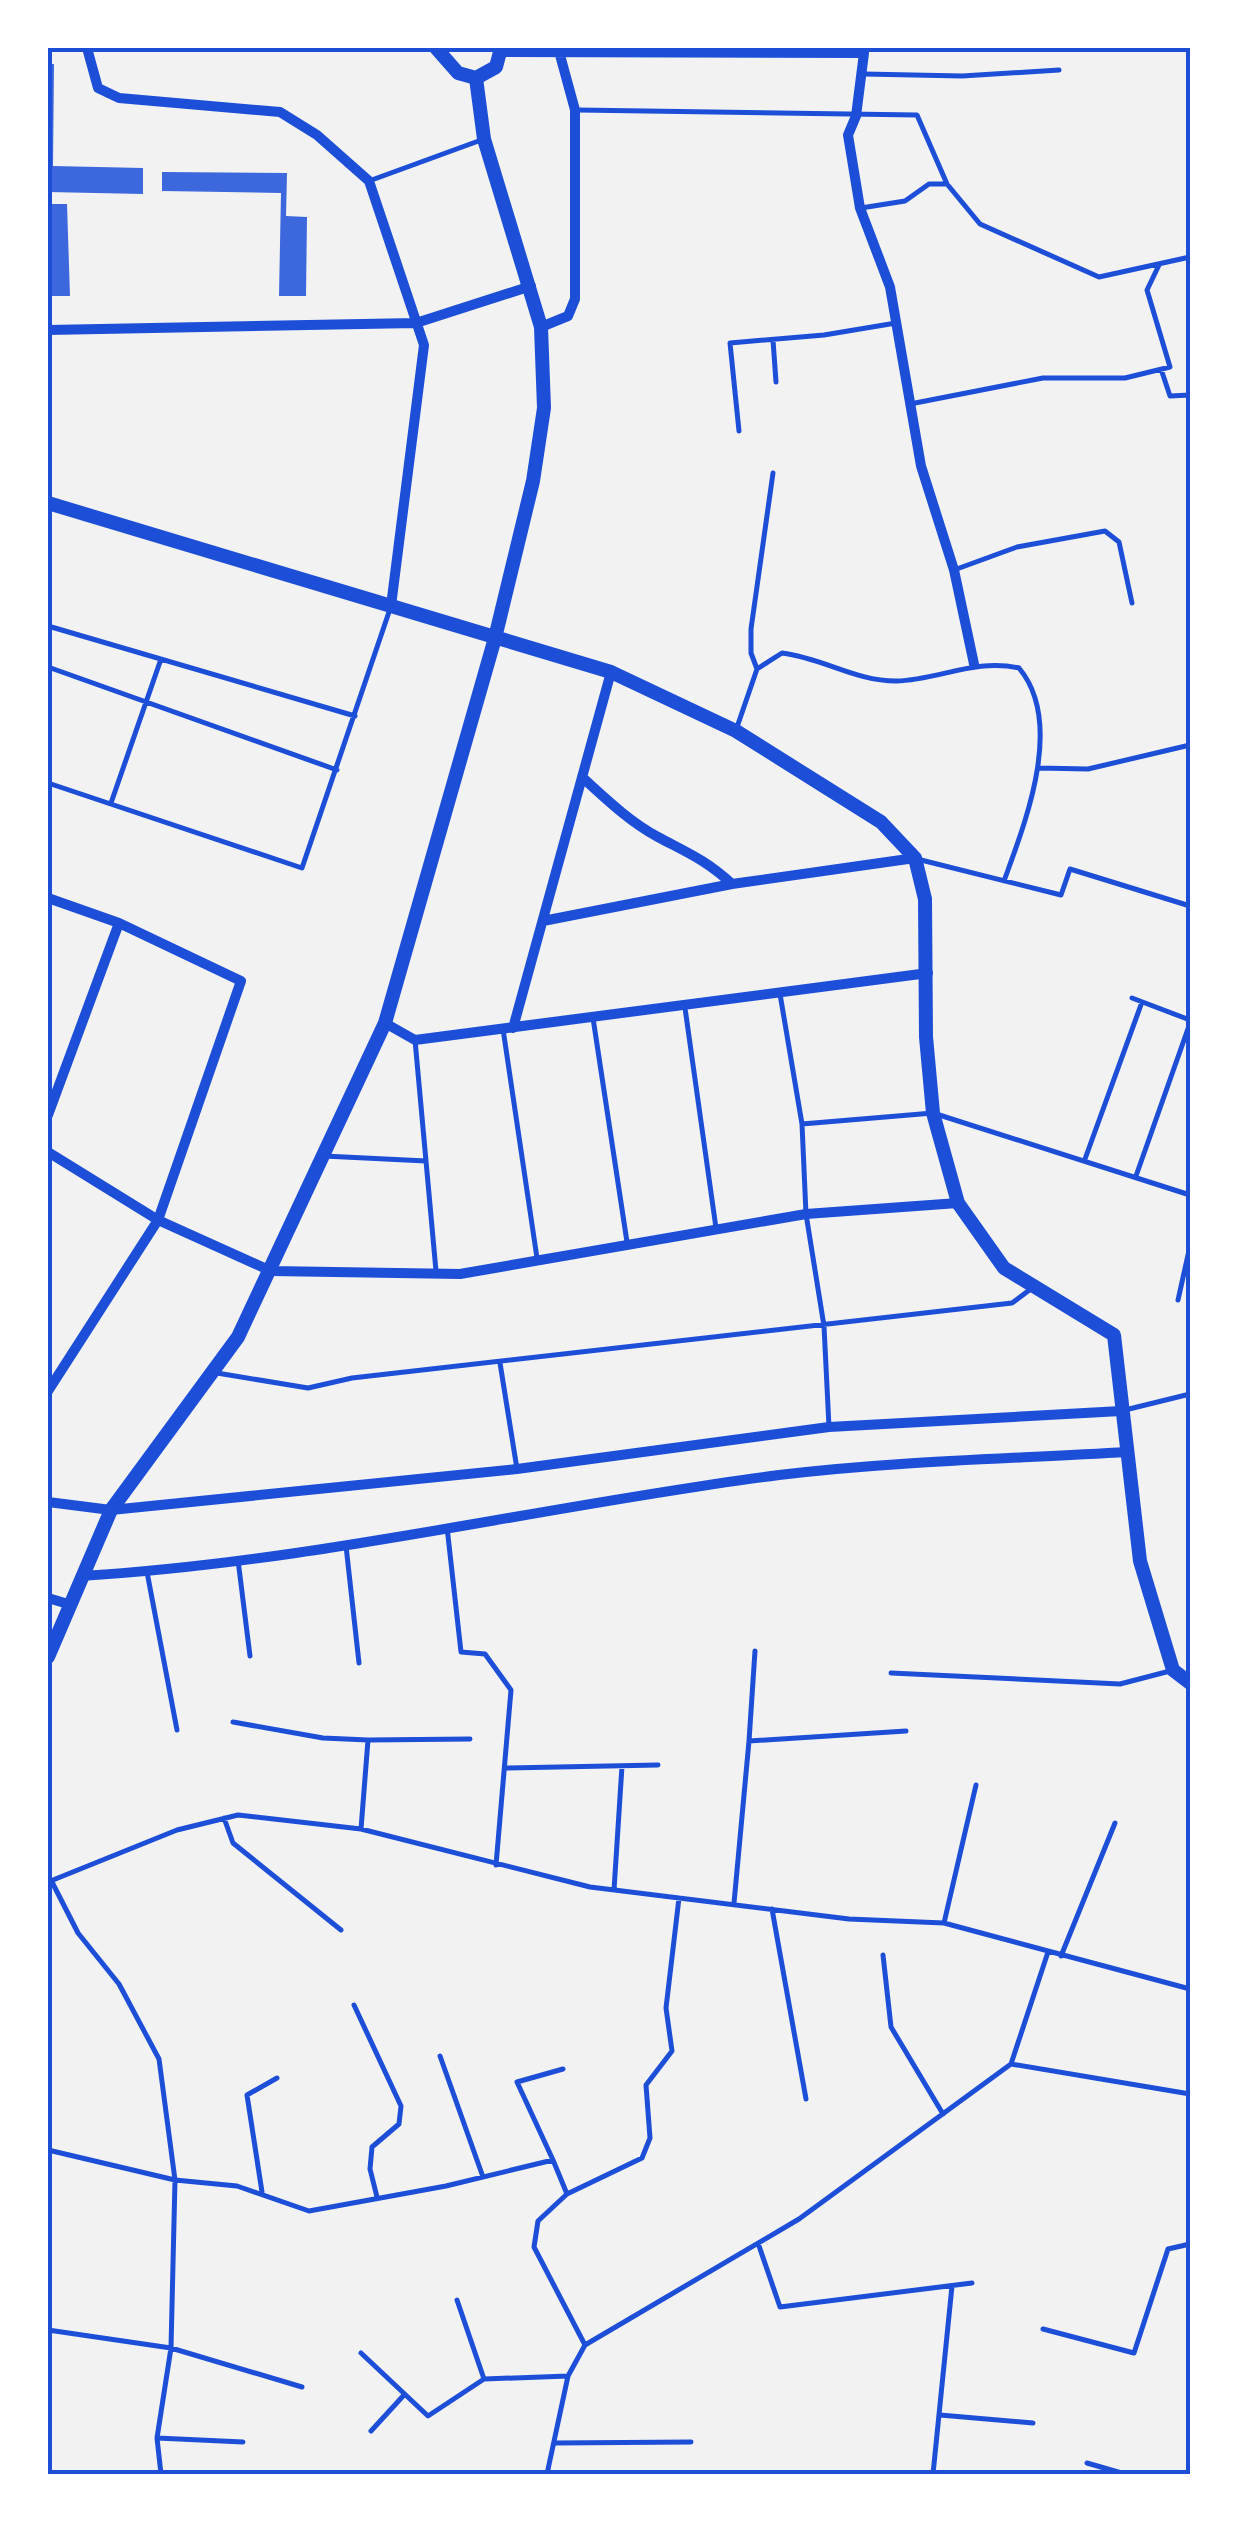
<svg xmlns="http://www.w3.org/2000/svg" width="1238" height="2522" viewBox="0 0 1238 2522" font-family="'Libre Baskerville',serif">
<rect width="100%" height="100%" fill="#f2f2f2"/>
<path fill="#3d67dc" d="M 48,64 L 54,64 L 53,166 L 143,168 L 143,194 L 48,192 Z
M 162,172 L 287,173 L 286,216 L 307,217 L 306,296 L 279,296 L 281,193 L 162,191 Z
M 48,204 L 67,204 L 70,296 L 48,296 Z"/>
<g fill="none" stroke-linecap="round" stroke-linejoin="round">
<path stroke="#1d4ed8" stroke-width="5" d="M 864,74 L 962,76 L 1059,70
M 578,110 L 917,115 L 947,184 L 980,224 L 1099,277 L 1190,257
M 369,181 L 484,139
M 861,208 L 905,201 L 929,184 L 947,184
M 773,340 L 776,382
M 1161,369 L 1170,396 L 1190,395
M 910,404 L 1043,378 L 1125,378 L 1170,367 L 1147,290 L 1159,265
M 739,431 L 730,343 L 824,335 L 896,323
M 954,570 L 1017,547 L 1105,531 L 1119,542 L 1132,603
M 48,626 L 355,716
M 48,667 L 337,770
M 757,669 L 751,653 L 751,629 L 773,473
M 736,730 L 757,669 L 782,653 C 823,658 855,681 896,681 C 939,680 975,658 1019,668 C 1065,723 1025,823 1004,881
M 1038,768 L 1088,769 L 1190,745
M 48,783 L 302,868 L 390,609
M 111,803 L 161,659
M 917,859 L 1061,895 L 1070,869 L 1190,906
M 780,994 L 802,1124 L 806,1214 L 824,1326 L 829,1427
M 1132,998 L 1190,1020
M 685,1008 L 716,1228
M 593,1018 L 627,1242
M 503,1029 L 537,1258
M 415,1040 L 436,1271
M 802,1124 L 933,1113 L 1190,1195
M 324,1156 L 426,1161
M 1085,1159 L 1142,1002
M 1136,1176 L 1190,1023
M 1178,1300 L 1190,1246
M 500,1363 L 517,1469
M 217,1373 L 308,1388 L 352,1378 L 1012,1303 L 1032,1288
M 1125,1410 L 1190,1394
M 447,1527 L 461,1652 L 485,1654 L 511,1690 L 496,1865
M 346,1546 L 359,1663
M 238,1560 L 250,1656
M 147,1572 L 177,1730
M 891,1673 L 1120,1684 L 1170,1671
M 233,1722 L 323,1738 L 368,1740 L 361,1829
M 368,1740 L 470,1739
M 749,1741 L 755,1651
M 505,1768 L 658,1765
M 224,1818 L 233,1843 L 341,1930
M 48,1882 L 177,1830 L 238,1815 L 361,1829 L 590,1887 L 849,1919 L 944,1923 L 1190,1989
M 52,1882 L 78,1933 L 119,1984 L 159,2059 L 175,2180 L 171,2348 L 157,2438 L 161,2474
M 614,1890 L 622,1766
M 734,1903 L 749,1741 L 906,1731
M 772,1909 L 806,2099
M 944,1923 L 976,1785
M 883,1955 L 891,2027 L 943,2114
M 1061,1956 L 1115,1823
M 354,2005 L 401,2106 L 399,2124 L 372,2147 L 370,2169 L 377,2197
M 440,2056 L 483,2177
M 1011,2064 L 1190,2094
M 48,2150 L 175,2180 L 237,2186 L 309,2211 L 446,2186 L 553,2160 L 567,2194 L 642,2158 L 650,2138 L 646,2085 L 672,2051 L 666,2008 L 679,1898
M 553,2160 L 517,2082 L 563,2069
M 262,2192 L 247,2095 L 277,2078
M 567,2194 L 538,2221 L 534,2247 L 585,2345
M 758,2243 L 780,2307 L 972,2283
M 457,2300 L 484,2379
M 1043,2329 L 1134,2353 L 1168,2249 L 1190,2244
M 48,2330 L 171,2348 L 302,2387
M 361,2353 L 428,2416 L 484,2379 L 568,2376
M 940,2415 L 1033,2423
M 371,2431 L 404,2395
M 157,2438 L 243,2442
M 554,2443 L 691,2442
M 1087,2463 L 1125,2474
M 547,2474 L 568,2376 L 585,2345 L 799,2219 L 1011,2064 L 1048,1952
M 933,2474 L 952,2286"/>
<path stroke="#1d4ed8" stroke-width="10" d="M 87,48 L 98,88 L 119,98 L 280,112 L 317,135 L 369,181 L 424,345 L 391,606
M 501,52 L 864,53 L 856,116 L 848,135 L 860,208 L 890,287 L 921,466 L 954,570 L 974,664
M 541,327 L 568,316 L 575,299 L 575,110 L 560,55
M 48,330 L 416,323 L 531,286
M 582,777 C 606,799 630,822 658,837 C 688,853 706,860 732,884
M 48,898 L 119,923 L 241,981 L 158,1220 L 48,1391
M 543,921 L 732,884 L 915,858
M 385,1023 L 415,1040 L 928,973
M 513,1028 L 611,672
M 48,1115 L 119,923
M 48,1152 L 158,1220 L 271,1271 L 460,1274 L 806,1214 L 958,1203
M 48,1502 L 111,1510 L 517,1469 L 829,1427 L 1121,1411
M 81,1576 C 315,1562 546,1505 779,1475 C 893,1461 1011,1459 1127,1452
M 48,1598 L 68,1604"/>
<path stroke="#1d4ed8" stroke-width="14" d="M 436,48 L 458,73 L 476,78 L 496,67 L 501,48
M 48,503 L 611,672 L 736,731 L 881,822 L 915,858 L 925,899 L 926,1037 L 933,1113 L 958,1203 L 1004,1268 L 1114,1335 L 1140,1561 L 1173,1670 L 1190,1683
M 48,1657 L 111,1510 L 238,1337 L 385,1023 L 495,638 L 533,481 L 544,408 L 541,327 L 484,139 L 476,78"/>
</g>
<rect width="1238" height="2522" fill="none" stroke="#ffffff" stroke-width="100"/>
<rect x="50" y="50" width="1138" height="2422" fill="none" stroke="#1d4ed8" stroke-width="4"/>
</svg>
